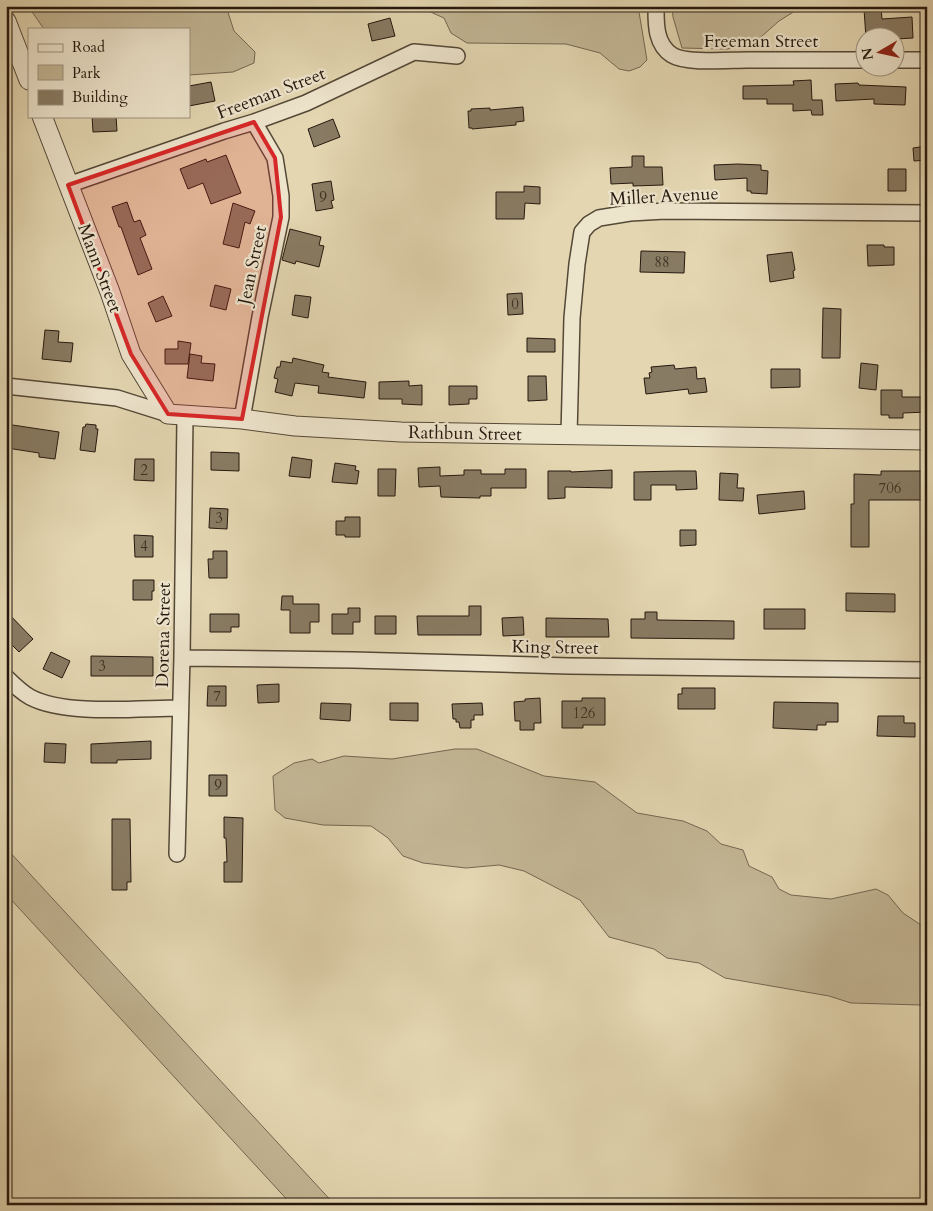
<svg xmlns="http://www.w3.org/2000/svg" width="933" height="1211" viewBox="0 0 933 1211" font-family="Cardo,serif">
<rect width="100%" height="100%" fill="#e3d6b1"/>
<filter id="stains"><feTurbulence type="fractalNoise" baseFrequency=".004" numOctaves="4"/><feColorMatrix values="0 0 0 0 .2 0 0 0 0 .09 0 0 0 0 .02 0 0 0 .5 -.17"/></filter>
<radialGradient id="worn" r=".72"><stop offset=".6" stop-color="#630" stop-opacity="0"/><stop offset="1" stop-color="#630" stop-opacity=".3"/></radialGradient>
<path fill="#c3b695" stroke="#746752" d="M 28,6 L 226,6 L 234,31 L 255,52 L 254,63 L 233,72 L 189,75 L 189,29 L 44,29 Z
M 417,6 L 638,6 L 647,60 L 640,67 L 629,71 L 619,69 L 600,53 L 566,44 L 467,43 L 451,33 L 444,18 Z
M 672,6 L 803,6 L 779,21 L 753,44 L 727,49 L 682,48 L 673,17 Z
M 455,749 L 477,749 L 544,776 L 595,782 L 637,813 L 683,821 L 707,831 L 721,844 L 743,850 L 749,866 L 772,877 L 779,889 L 791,895 L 831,899 L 876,889 L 888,895 L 903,913 L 927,929 L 927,1007 L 921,1005 L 851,1003 L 829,996 L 725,978 L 699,963 L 667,958 L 654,949 L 609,937 L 580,900 L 524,871 L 499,865 L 466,868 L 423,863 L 403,856 L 388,838 L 371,826 L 323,825 L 285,818 L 275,810 L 273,776 L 294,763 L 312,759 L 319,763 L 344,756 L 392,759 Z
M 6,848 L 335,1205 L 292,1205 L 6,894 Z"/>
<path fill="#887b63" stroke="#25180e" d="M 881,8 L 882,19 L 912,17 L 913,38 L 896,39 L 894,37 L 866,38 L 864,9 Z
M 390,18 L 395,36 L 372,41 L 368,24 Z
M 811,80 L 812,100 L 822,100 L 823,115 L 812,115 L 811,110 L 793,111 L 793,104 L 767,104 L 767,99 L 743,99 L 743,86 L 794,85 L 793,81 Z
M 211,82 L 215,101 L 189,106 L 189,86 Z
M 858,83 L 859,85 L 906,87 L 905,105 L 874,104 L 874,99 L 836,101 L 835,84 Z
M 523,107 L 524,121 L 516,122 L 516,125 L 472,129 L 472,128 L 469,128 L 468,111 L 471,111 L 471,109 L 490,108 L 490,110 Z
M 92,116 L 116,116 L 117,131 L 93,132 Z
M 333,119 L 340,137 L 314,147 L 308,129 Z
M 927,146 L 927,160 L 914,161 L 913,148 Z
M 226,155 L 241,193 L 211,204 L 203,183 L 188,189 L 180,169 L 206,159 L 207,162 Z
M 632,156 L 644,156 L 644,167 L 662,167 L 663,185 L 633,186 L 633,183 L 611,184 L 610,168 L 632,167 Z
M 738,164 L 761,165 L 761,170 L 768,171 L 767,194 L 751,193 L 751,191 L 747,191 L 747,178 L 715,180 L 714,165 Z
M 888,169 L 906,169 L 906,191 L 888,191 Z
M 331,181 L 334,200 L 331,201 L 333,208 L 316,211 L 312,184 Z
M 524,186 L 540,187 L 540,204 L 525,203 L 524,219 L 496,219 L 496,192 L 524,192 Z
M 127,202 L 134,222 L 140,220 L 146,235 L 140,238 L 152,269 L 138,275 L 121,227 L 119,227 L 112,207 Z
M 233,203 L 255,211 L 250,224 L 245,222 L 239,248 L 223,244 Z
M 290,229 L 321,237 L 319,245 L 324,246 L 319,267 L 296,261 L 295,264 L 282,260 Z
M 867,245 L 884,245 L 884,247 L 894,247 L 894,265 L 868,266 Z
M 641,251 L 685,252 L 684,273 L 640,272 Z
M 792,252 L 795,270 L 793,271 L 794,278 L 770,282 L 767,255 Z
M 215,285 L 231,289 L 226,310 L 210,306 Z
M 522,293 L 523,314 L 508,315 L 507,294 Z
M 295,295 L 311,297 L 308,318 L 292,315 Z
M 163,296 L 172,316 L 156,322 L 148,303 Z
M 823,308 L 841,309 L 840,358 L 822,358 Z
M 45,330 L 59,331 L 58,342 L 73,343 L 71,362 L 42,359 Z
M 527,338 L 555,339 L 555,352 L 527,352 Z
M 178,341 L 191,343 L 188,364 L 165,364 L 165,349 L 178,349 Z
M 190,354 L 202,356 L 201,363 L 215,364 L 213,381 L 187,378 Z
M 293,358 L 324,365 L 322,372 L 329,373 L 328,377 L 366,382 L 364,398 L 318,393 L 319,386 L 295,383 L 292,396 L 275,392 L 278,379 L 274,378 L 277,367 L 280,367 L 281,361 L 292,363 Z
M 861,363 L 878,365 L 876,390 L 859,388 Z
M 674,365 L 675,369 L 696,367 L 697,379 L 705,378 L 707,392 L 689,394 L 688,389 L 646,394 L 644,378 L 650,378 L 649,373 L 652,372 L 651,367 Z
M 771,369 L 800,369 L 800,387 L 771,388 Z
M 528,376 L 546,376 L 547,400 L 528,401 Z
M 409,381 L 409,386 L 422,385 L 422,405 L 402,404 L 402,399 L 379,399 L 379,382 Z
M 449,386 L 477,386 L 477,399 L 469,399 L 469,404 L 449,405 Z
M 881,390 L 902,390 L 902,397 L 927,397 L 927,412 L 903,413 L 903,418 L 889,418 L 889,415 L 881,415 Z
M 6,424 L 59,432 L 55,459 L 39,457 L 39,453 L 7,448 Z
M 86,424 L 96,425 L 96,429 L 98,429 L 95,452 L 80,450 L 83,427 L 85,427 Z
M 211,452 L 239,453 L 239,471 L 211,470 Z
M 292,457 L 312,460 L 310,478 L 289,476 Z
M 135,459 L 154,459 L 154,481 L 134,480 Z
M 335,463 L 356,466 L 355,470 L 359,471 L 357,484 L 332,482 Z
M 440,467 L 440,476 L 464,475 L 464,470 L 481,470 L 481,474 L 505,474 L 505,469 L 526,469 L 526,488 L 491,488 L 491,496 L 480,496 L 480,498 L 441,497 L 440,486 L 419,487 L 418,468 Z
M 378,469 L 396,469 L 395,496 L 378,496 Z
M 612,470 L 612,488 L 565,487 L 565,498 L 548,499 L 548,471 L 571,471 L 571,472 Z
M 676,471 L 696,471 L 697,489 L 676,490 L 676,485 L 651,485 L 651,500 L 634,500 L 634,472 Z
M 881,471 L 927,471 L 927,500 L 869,500 L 869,547 L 851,547 L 851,504 L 854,504 L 854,474 L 881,475 Z
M 720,473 L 738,474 L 737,488 L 744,488 L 743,501 L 719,500 Z
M 804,491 L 805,509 L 759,514 L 757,495 Z
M 210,508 L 228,509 L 227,529 L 209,528 Z
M 345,517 L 360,517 L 360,537 L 345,537 L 345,535 L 336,535 L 336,521 L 345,521 Z
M 680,530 L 696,530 L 696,545 L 680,546 Z
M 134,535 L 153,536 L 153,557 L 135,557 Z
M 213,551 L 227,551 L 227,578 L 209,578 L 208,559 L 213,559 Z
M 133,580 L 154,580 L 154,591 L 152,591 L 152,600 L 133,600 Z
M 846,593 L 895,594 L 895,612 L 846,611 Z
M 282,596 L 293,596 L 293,604 L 319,604 L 319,622 L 310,622 L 310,633 L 290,633 L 290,610 L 281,610 Z
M 469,606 L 481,606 L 481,635 L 418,635 L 417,616 L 469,616 Z
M 348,608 L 360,608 L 360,622 L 353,622 L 353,634 L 332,634 L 332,614 L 348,614 Z
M 764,609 L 805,609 L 805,629 L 764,629 Z
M 6,611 L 33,639 L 19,652 L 6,639 Z
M 645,612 L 657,612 L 657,620 L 734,621 L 734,639 L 631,638 L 631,619 L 645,619 Z
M 210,614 L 239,614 L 239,627 L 231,627 L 231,632 L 210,632 Z
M 375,616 L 396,616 L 396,634 L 375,634 Z
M 523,617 L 524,635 L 503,636 L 502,618 Z
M 546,618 L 608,619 L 609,637 L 546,637 Z
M 51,652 L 70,661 L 62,678 L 43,669 Z
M 91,656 L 153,657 L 153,676 L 91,676 Z
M 279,684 L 279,702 L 258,703 L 257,685 Z
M 208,686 L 226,686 L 226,706 L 207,706 Z
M 682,688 L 715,688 L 715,709 L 678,709 L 678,694 L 682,694 Z
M 540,698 L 541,723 L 534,723 L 534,730 L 520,730 L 520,721 L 515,721 L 514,702 L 525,701 L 525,699 Z
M 582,698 L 605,698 L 605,725 L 583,725 L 583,728 L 562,728 L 562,701 L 582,701 Z
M 774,702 L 838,703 L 838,722 L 826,722 L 826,725 L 817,725 L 817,730 L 773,728 Z
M 321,703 L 351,704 L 350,721 L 320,719 Z
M 390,703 L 418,703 L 418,721 L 390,720 Z
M 482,703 L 483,715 L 474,715 L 474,720 L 471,720 L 471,728 L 460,728 L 459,722 L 456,722 L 456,719 L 453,719 L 452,704 Z
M 878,716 L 904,716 L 904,723 L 915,723 L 915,737 L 877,736 Z
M 151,741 L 151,759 L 117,760 L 117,763 L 91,763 L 91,744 Z
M 45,743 L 66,744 L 65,763 L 44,762 Z
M 209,775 L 227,775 L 227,796 L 209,796 Z
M 224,817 L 243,818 L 242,882 L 224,882 L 224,862 L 227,862 L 226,838 L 224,838 Z
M 112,819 L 130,819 L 131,882 L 127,882 L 127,890 L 112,890 Z"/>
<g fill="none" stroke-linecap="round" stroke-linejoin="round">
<g stroke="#544837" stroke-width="18">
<path id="minor" d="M 656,6 C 656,23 655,44 672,55 C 686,64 729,60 747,60 C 787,60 826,60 866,60
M 896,60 L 927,60
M 68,185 L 224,131 L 254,122 L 306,103 L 414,52 L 457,56
M 6,386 L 117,398 L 168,414
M 242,419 L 260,317 L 281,217 L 281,196 L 275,158 L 254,122
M 569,435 L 572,318 L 577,264 L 582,232 L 589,224 L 599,218 L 630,213 L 665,211 L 927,213
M 182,658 L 353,660 L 569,666 L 927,670
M 6,677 C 13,684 21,692 30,697 C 65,716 139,708 180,708
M 177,854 L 182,657 L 185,416"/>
</g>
<g stroke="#544837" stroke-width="21">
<path id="tertiary" d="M 6,21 L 29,80
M 42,116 L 110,292 L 131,354 L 168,414 L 242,419 L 295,426 L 401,432 L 927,440"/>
</g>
<use href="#minor" stroke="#ede4cc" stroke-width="15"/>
<use href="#tertiary" stroke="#ede4cc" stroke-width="19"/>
</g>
<path fill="#d62828" fill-opacity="0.2" stroke="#d62828" stroke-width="4" stroke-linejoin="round" d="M 254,122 L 275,158 L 281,217 L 242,419 L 168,414 L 131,354 L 68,185 Z"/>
<g text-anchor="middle" stroke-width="4.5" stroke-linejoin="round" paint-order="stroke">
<g font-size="15" fill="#3e3123">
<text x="323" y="202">9</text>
<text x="662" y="267">88</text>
<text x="515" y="309">0</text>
<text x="144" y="475">2</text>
<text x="890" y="493">706</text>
<text x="219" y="523">3</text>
<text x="144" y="551">4</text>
<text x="102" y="671">3</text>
<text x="217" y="701">7</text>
<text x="584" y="718">126</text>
<text x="218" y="790">9</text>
</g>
<g font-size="18" fill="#25180e" stroke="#ede4cc">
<text x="761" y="47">Freeman Street</text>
<text transform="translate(271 93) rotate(-21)" y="6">Freeman Street</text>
<text transform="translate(664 196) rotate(-3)" y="6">Miller Avenue</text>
<text transform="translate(252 265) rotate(-78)" y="6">Jean Street</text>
<text transform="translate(100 268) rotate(69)" y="6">Mann Street</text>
<text transform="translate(465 433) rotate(1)" y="6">Rathbun Street</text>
<text transform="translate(163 635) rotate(-89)" y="6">Dorena Street</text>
<text transform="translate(555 647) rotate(1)" y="6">King Street</text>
</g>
</g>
<rect width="933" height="1211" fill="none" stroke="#e3d6b1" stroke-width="25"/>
<rect x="8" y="8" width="918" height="1196" fill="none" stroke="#25180e" stroke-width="2.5"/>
<rect x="12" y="12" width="908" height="1186" fill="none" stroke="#25180e"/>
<rect x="28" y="28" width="162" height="90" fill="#ede4cc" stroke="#9d9280"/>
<rect x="38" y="44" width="25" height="8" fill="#ede4cc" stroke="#9d9280"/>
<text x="72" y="52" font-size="15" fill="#25180e">Road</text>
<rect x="38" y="65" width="25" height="15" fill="#c3b695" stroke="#9d9280"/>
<text x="72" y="78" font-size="15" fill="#25180e">Park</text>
<rect x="38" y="90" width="25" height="15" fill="#887b63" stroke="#9d9280"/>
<text x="72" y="102" font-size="15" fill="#25180e">Building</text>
<g transform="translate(880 52) rotate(261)"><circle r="24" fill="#ede4cc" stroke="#9d9280"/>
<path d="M0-4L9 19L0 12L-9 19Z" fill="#8f2418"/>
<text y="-8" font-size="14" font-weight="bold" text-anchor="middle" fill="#25180e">N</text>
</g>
<rect width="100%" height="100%" filter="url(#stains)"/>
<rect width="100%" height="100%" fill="url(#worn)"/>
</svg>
